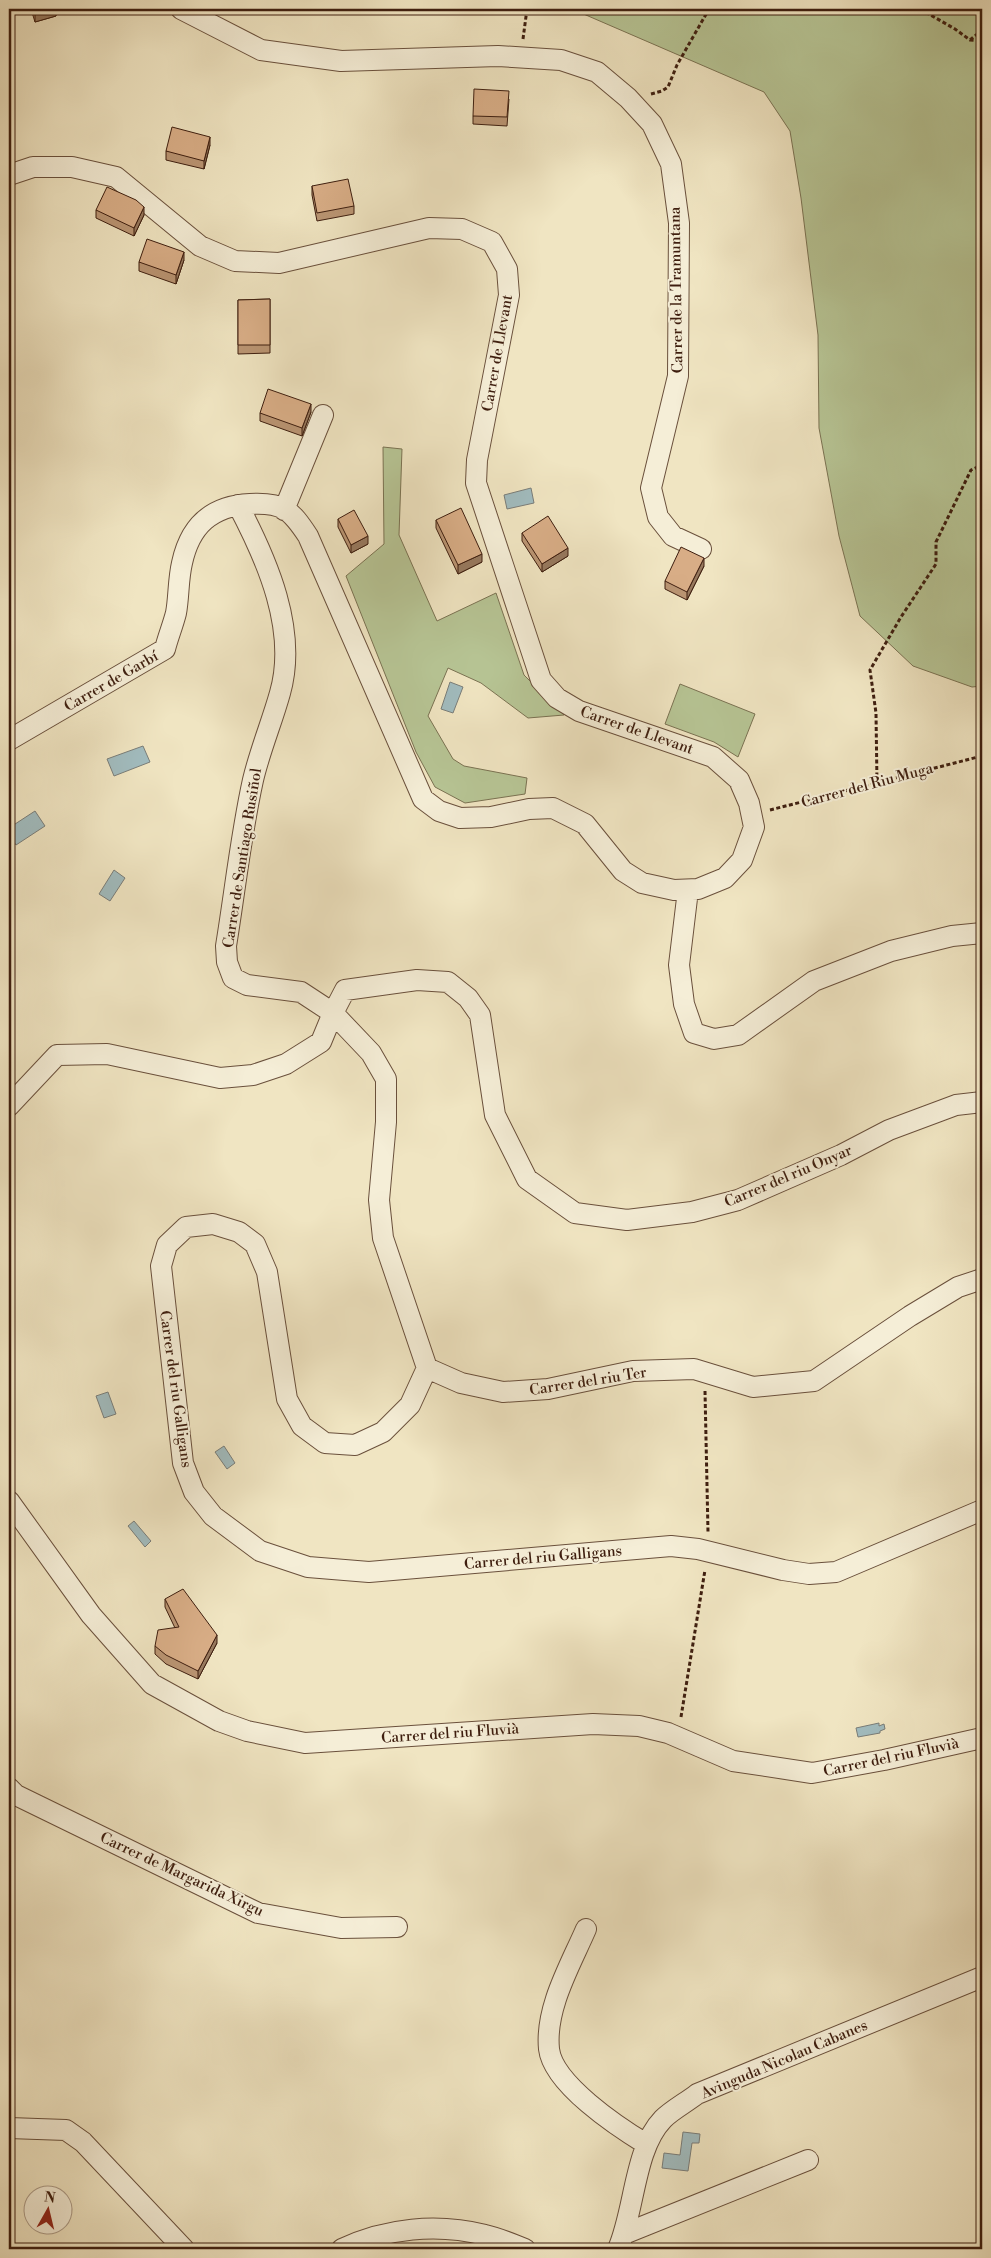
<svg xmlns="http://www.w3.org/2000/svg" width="991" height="2258" viewBox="0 0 991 2258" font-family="'Libre Bodoni',serif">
<rect width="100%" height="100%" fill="#f0e5c2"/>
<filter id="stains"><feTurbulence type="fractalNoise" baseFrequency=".004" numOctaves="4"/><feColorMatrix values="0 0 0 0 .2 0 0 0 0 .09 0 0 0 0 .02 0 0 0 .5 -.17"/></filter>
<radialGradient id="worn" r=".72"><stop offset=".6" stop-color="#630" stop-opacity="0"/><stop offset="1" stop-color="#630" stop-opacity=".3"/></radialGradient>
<path fill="#b7c595" stroke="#7a7252" d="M 572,9 L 982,9 L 982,686 L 972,687 L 913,666 L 860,616 L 839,536 L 819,428 L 818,335 L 801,198 L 790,131 L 764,92 Z
M 383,447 L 402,449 L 399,535 L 437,621 L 496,593 L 524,675 L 564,715 L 528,718 L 481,683 L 448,668 L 428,716 L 453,759 L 464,766 L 527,778 L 525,794 L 465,803 L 435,787 L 416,752 L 346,576 L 384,544 Z
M 680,684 L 755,714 L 738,757 L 714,742 L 665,724 Z"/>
<path fill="#a1bcbf" stroke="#797d79" d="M 531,488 L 534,503 L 507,509 L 504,495 Z
M 450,682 L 463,687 L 453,713 L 441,709 Z
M 143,746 L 150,762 L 114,776 L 107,759 Z
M 35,811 L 45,826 L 16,845 L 9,834 L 9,828 Z
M 114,870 L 125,878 L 110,901 L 99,894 Z
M 108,1392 L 116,1414 L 104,1418 L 96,1396 Z
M 224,1446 L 235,1463 L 227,1469 L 215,1452 Z
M 134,1521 L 151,1541 L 145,1547 L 128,1526 Z
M 879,1723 L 879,1726 L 884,1724 L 885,1729 L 880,1731 L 880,1733 L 858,1737 L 856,1728 Z
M 683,2132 L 700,2134 L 699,2143 L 692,2143 L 688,2171 L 662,2168 L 664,2153 L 680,2155 Z"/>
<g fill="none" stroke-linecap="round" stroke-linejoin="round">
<g stroke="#6a503c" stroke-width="22">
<path id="minor" d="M 181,9 L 261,50 L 341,61 L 498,56 L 561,60 L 597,72 L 628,98 L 652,124 L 671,164 L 679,223 L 678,376 L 651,488 L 658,517 L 673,536 L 701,549
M 9,175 L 33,167 L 72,167 L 116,177 L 200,246 L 235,261 L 279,263 L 429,228 L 462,229 L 492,242 L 507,269 L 509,295 L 477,460 L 476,483 L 541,680 L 557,698 L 579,711 L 713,757 L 739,780 L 749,803 L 754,827 L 742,860 L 725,878 L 698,889 L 674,890 L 642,883 L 623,871 L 585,824 L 553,808 L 529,809 L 491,817 L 460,818 L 439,811 L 423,799 L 308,536 C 291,510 283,502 250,504 C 211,506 190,526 182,563 C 178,580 179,597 176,613 C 173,625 168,637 165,649 L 9,740
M 284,510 L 323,415
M 688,890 L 679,965 L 684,1004 L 694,1033 L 714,1039 L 738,1035 L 814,981 L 891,951 L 952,936 L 982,933
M 982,1102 L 956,1105 L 889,1130 L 841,1155 L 738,1200 L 692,1212 L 627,1220 L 575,1213 L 527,1179 L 495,1115 L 480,1015 L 468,998 L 448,982 L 417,980 L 345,990 L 333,1013 L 371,1053 L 386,1079 L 386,1122 L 379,1200 L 383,1238 L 427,1368 L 461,1383 L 503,1392 L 548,1389 L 633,1371 L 694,1369 L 753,1387 L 814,1381 L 910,1316 L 958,1287 L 982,1279
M 9,1106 L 57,1055 L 107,1054 L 220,1078 L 253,1075 L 286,1064 L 321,1042 L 333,1013 L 301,992 L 247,985 L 233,978 L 227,962 L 226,946 C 235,891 241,834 253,780 C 260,750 272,722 280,693 C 298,630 267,560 238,505
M 427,1368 L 410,1405 L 383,1432 L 355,1445 L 325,1443 L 302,1426 L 287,1399 L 267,1272 L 255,1244 L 239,1232 L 213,1224 L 186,1227 L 167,1245 L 161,1266 L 183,1463 L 194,1492 L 213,1516 L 260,1551 L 308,1567 L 369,1572 L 671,1546 L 698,1549 L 783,1570 L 809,1574 L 836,1572 L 982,1510
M 9,1501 L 91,1615 L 152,1684 L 219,1721 L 247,1731 L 305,1743 L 593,1724 L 639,1726 L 668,1733 L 733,1761 L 812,1773 L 884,1760 L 982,1738
M 9,1788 L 16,1795 L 258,1913 L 341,1928 L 397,1927
M 586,1929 C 570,1966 545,2008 549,2049 C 553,2084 618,2127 646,2144
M 9,2128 L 66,2130 L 83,2142 L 184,2249
M 624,2234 L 808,2160
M 342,2249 C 386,2228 437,2223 485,2235 C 499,2238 512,2244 525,2249
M 618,2249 C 635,2210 634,2149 663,2119 C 672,2110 687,2102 697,2094 L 982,1977"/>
</g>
<path stroke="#3e1e0f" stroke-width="3" stroke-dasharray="4 2.5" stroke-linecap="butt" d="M 920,9 L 955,29 L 970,40 L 982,41
M 523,39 L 527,9
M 970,40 L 982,30
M 651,94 L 662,91 L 668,87 L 677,65 L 709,9
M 877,783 L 876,713 L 870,670 L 901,617 L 936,564 L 936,542 L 971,470 L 982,465
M 770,810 L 982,756
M 705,1391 L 708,1532
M 681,1717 L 705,1570"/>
<use href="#minor" stroke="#f5eed7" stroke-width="20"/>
</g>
<path fill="#ba9573" stroke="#3e1e0f" d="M 31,9 L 56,9 L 56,16 L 35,22 Z
M 509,99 L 507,126 L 473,124 L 473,116 Z
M 210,145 L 204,169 L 166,160 L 166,151 Z
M 312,186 L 354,206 L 354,214 L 317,221 L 312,195 Z
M 96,210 L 144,215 L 134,236 L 96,218 Z
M 184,260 L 176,284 L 139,271 L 139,262 Z
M 270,299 L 270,353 L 238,354 L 238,300 Z
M 311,412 L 302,436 L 260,421 L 260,413 Z
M 338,519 L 368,544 L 351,553 L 338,527 Z
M 436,520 L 482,562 L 458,574 L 436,528 Z
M 522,533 L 568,556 L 542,572 L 522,541 Z
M 704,566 L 687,600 L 665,589 L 665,581 Z
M 165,1599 L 217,1643 L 198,1679 L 166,1664 L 155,1654 L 155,1646 L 175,1628 L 165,1607 Z"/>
<path fill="#97795e" stroke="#3e1e0f" d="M 51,9 L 56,9 L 56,16 L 35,22 L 35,13 Z
M 210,137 L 210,145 L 204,169 L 204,161 Z
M 144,207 L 144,215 L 134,236 L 134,228 Z
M 184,252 L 184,260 L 176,284 L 176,275 Z
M 311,404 L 311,412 L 302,436 L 302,428 Z
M 368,536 L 368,544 L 351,553 L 351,545 Z
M 568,548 L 568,556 L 542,572 L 542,564 Z
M 482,554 L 482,562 L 458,574 L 458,565 Z
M 704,558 L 704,566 L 687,600 L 687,592 Z
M 217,1635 L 217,1643 L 198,1679 L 198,1671 Z"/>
<path fill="#d8ad86" stroke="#3e1e0f" d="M 34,9 L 51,9 L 35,13 Z
M 474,89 L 509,91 L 507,117 L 473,116 Z
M 172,127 L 210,137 L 204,161 L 166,151 Z
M 348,179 L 354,206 L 317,213 L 312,186 Z
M 107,187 L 136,200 L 144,207 L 134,228 L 96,210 Z
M 147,239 L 184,252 L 176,275 L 139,262 Z
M 270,299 L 270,345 L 238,345 L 238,300 Z
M 268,389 L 311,404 L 302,428 L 260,413 Z
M 461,508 L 482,554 L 458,565 L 436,520 Z
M 354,510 L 368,536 L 351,545 L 338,519 Z
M 548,516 L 568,548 L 542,564 L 522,533 Z
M 681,547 L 704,558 L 687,592 L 665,581 Z
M 183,1589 L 217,1635 L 198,1671 L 166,1655 L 155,1646 L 158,1630 L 179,1627 L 165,1599 Z"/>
<g text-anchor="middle" stroke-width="4" stroke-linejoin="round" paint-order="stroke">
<g font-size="15" fill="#3e1e0f" stroke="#f5eed7">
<text transform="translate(676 290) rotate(-91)" y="5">Carrer de la Tramuntana</text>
<text transform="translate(497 353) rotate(-80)" y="5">Carrer de Llevant</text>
<text transform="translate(111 681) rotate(-30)" y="5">Carrer de Garbí</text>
<text transform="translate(637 730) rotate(19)" y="5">Carrer de Llevant</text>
<text transform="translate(867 785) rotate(-15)" y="5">Carrer del Riu Muga</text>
<text transform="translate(242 858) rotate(-81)" y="5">Carrer de Santiago Rusiñol</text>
<text transform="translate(788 1176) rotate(-23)" y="5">Carrer del riu Onyar</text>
<text transform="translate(588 1381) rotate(-9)" y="5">Carrer del riu Ter</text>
<text transform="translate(176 1389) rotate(82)" y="5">Carrer del riu Galligans</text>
<text transform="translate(543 1557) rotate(-5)" y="5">Carrer del riu Galligans</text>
<text transform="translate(450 1733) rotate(-4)" y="5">Carrer del riu Fluvià</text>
<text transform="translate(891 1757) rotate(-12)" y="5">Carrer del riu Fluvià</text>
<text transform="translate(182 1874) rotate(25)" y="5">Carrer de Margarida Xirgu</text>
<text transform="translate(784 2059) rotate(-23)" y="5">Avinguda Nicolau Cabanes</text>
</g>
</g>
<rect width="991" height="2258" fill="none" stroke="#f0e5c2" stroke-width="30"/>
<rect x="10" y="10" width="971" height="2238" fill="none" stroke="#3e1e0f" stroke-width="2.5"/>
<rect x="15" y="15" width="961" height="2228" fill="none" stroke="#3e1e0f"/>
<g transform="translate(48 2210) rotate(8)"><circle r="24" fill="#f5eed7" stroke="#ac9b87"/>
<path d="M0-4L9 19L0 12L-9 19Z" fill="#8f2418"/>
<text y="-8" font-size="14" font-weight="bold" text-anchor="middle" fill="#3e1e0f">N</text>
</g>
<rect width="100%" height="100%" filter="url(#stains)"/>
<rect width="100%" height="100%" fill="url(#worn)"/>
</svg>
